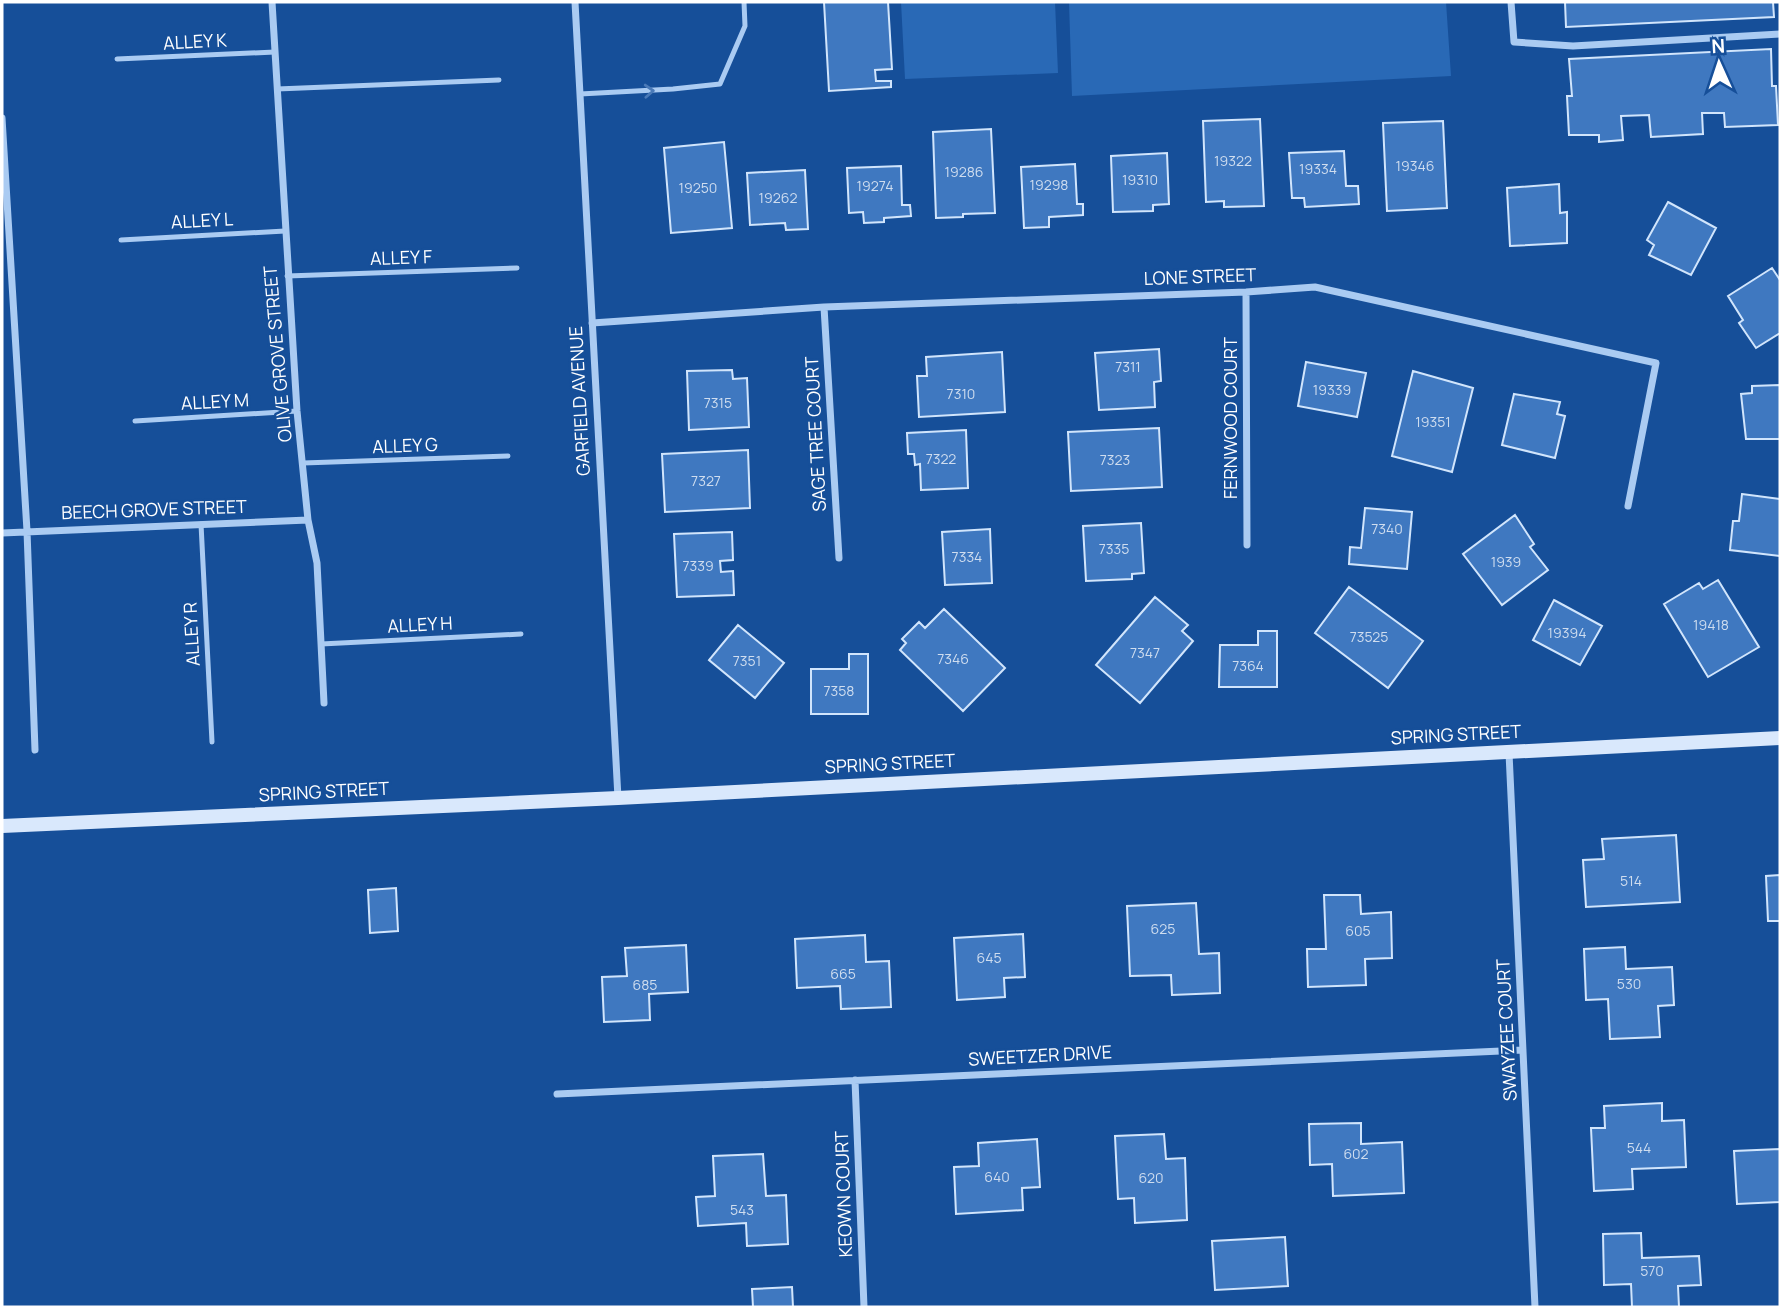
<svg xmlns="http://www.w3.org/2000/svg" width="1782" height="1309" viewBox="0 0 1782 1309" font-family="Manrope,sans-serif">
<rect width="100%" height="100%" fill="#164f99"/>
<path fill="#2969b6" d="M 901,2 L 1055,2 L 1058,73 L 905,79 Z
M 1069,2 L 1446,2 L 1451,76 L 1072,96 Z"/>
<path fill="#3f78c0" stroke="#d1e5fc" stroke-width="2" d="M 824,2 L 888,2 L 892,69 L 875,70 L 876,81 L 891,81 L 891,87 L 829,91 Z
M 1565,2 L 1773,2 L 1774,17 L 1566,27 Z
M 1771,49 L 1772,86 L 1776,86 L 1778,125 L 1725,127 L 1724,113 L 1702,113 L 1703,134 L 1651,137 L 1649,115 L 1621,116 L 1623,140 L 1599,142 L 1599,135 L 1569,135 L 1567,96 L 1572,96 L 1569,59 Z
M 1260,119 L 1264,206 L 1224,207 L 1224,201 L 1206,202 L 1203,121 Z
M 1443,121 L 1447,208 L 1387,211 L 1383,123 Z
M 991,129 L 995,213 L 963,214 L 963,217 L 936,218 L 933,132 Z
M 724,142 L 732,228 L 671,233 L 664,148 Z
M 1344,151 L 1346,186 L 1358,186 L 1359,204 L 1305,207 L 1304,198 L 1292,198 L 1289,153 Z
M 1167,153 L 1169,204 L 1153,205 L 1153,211 L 1113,212 L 1111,156 Z
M 1075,164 L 1077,204 L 1083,204 L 1083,215 L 1049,217 L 1049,227 L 1024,228 L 1021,167 Z
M 901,166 L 902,205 L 910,205 L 911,216 L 884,218 L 884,222 L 864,223 L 863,212 L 849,213 L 847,168 Z
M 805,170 L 808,229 L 786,230 L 785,223 L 750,225 L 747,173 Z
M 1559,184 L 1560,213 L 1567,212 L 1567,243 L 1510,246 L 1507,188 Z
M 1668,202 L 1716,228 L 1691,275 L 1649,255 L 1654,245 L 1647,240 Z
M 1772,268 L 1780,280 L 1780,333 L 1756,348 L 1739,323 L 1743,320 L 1728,296 Z
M 1159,349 L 1161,381 L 1154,382 L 1155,407 L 1099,410 L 1095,353 Z
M 1002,352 L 1005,412 L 919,417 L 917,376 L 927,376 L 926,357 Z
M 1306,362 L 1366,373 L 1357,417 L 1298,406 Z
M 732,370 L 733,379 L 747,378 L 749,427 L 689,430 L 687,371 Z
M 1413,371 L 1473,388 L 1452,472 L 1392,456 Z
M 1780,385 L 1780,439 L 1746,439 L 1741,394 L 1752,393 L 1752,386 Z
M 1514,394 L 1560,402 L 1557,414 L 1565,416 L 1555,458 L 1502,445 Z
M 1159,428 L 1162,487 L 1071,491 L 1068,432 Z
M 966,430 L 968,488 L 921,490 L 920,464 L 915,465 L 914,454 L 908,454 L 907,433 Z
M 748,450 L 750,508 L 665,512 L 662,454 Z
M 1742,494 L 1780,499 L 1780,556 L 1730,550 L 1733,521 L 1739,521 Z
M 1365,508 L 1412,512 L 1407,569 L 1349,564 L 1350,547 L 1361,548 Z
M 1515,515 L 1534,544 L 1530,547 L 1548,570 L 1502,605 L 1463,554 Z
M 1141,523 L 1144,573 L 1132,574 L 1132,579 L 1086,581 L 1083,526 Z
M 990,529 L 992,583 L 945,585 L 942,532 Z
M 732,532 L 733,560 L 720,561 L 721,572 L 733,571 L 734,595 L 677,597 L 674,534 Z
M 1718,580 L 1759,647 L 1708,677 L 1664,604 L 1699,583 L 1703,589 Z
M 1349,587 L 1423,641 L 1388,688 L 1315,633 Z
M 1155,597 L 1188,625 L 1182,631 L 1193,641 L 1140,703 L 1096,665 Z
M 1554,600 L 1602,626 L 1580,665 L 1533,640 Z
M 944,609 L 1005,668 L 963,711 L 900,650 L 906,643 L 902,639 L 919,622 L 925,628 Z
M 738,625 L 784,663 L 755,698 L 709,660 Z
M 1258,631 L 1277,631 L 1277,687 L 1219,687 L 1220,645 L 1258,645 Z
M 849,654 L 868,654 L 868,714 L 811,714 L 811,669 L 849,669 Z
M 1676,835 L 1680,902 L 1586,907 L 1583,860 L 1604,859 L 1602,839 Z
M 1780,875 L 1780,921 L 1768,921 L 1766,876 Z
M 396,888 L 398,931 L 370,933 L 368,890 Z
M 1324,895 L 1360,895 L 1361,914 L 1391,912 L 1392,958 L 1365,959 L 1366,985 L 1308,987 L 1307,949 L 1326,949 Z
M 1196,903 L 1199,954 L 1219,953 L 1220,993 L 1172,995 L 1171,975 L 1130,976 L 1127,906 Z
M 1023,934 L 1025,977 L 1004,978 L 1005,997 L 957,1000 L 954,938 Z
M 865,935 L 866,962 L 889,961 L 891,1007 L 841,1009 L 840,986 L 797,988 L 795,939 Z
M 686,945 L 688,992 L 649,994 L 650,1020 L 604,1022 L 602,977 L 627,976 L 625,948 Z
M 1625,947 L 1626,969 L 1672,967 L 1674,1005 L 1658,1006 L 1660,1037 L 1610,1039 L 1608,999 L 1586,1000 L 1584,949 Z
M 1662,1103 L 1662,1121 L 1684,1120 L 1686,1167 L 1632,1169 L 1633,1189 L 1594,1191 L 1591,1128 L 1605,1128 L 1604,1106 Z
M 1361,1123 L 1361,1144 L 1402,1142 L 1404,1193 L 1333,1196 L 1332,1164 L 1310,1165 L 1309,1124 Z
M 1164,1134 L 1166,1159 L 1185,1158 L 1187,1220 L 1135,1223 L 1134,1198 L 1118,1199 L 1115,1136 Z
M 1037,1139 L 1040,1187 L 1022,1188 L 1023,1210 L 956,1214 L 954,1167 L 979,1166 L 978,1143 Z
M 1780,1149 L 1780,1202 L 1737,1204 L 1734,1151 Z
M 763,1154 L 766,1196 L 786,1195 L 788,1244 L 747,1246 L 746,1223 L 698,1226 L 696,1197 L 715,1196 L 713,1156 Z
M 1641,1233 L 1642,1258 L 1699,1256 L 1701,1285 L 1678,1286 L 1679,1307 L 1632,1307 L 1631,1284 L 1604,1285 L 1603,1234 Z
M 1285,1237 L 1288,1286 L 1215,1290 L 1212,1241 Z
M 792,1287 L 793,1307 L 753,1307 L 752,1289 Z"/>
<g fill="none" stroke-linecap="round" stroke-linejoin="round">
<path stroke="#aacbf2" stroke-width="5" d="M 117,59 L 275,52
M 277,89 L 499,80
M 580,94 L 673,89 L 720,84 L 745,26 L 744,2
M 121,240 L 285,231
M 287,276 L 517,268
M 135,421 L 297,411
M 303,463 L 508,456
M 201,524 L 212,742
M 321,644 L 521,634"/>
<path stroke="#aacbf2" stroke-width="7" d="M 272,2 L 297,411 L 308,520 L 317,563 L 324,703
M 575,2 L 618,798
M 1511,2 L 1514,42 L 1573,46 L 1780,34
M 2,118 L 27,531 L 35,750
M 1246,292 L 1247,545
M 824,307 L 839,558
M 592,323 L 824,307 L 1246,292 L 1315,287 L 1656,363 L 1628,506
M 2,533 L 308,520
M 1509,753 L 1535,1307
M 855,1080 L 864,1307
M 557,1094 L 1523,1050"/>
<path stroke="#d9e8fc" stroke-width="14" d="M 2,826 L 618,798 L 1780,738"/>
</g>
<defs><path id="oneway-chevron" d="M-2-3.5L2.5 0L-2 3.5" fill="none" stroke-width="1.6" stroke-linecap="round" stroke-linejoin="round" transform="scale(1.75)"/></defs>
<use stroke="#4a7ab8" href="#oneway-chevron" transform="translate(649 91) rotate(-3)"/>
<g text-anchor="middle" stroke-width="5" stroke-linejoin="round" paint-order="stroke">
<g font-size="14" fill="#cfddef">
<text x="1233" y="166">19322</text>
<text x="1415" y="171">19346</text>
<text x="1318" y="174">19334</text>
<text x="964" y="177">19286</text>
<text x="1140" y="185">19310</text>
<text x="1049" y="190">19298</text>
<text x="875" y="191">19274</text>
<text x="698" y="193">19250</text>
<text x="778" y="203">19262</text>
<text x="1128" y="372">7311</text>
<text x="1332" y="395">19339</text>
<text x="961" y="399">7310</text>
<text x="718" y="408">7315</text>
<text x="1433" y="427">19351</text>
<text x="941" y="464">7322</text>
<text x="1115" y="465">7323</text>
<text x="706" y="486">7327</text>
<text x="1387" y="534">7340</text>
<text x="1114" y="554">7335</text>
<text x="967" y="562">7334</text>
<text x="1506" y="567">1939</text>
<text x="698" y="571">7339</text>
<text x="1711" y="630">19418</text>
<text x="1567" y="638">19394</text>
<text x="1369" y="642">73525</text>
<text x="1145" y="658">7347</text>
<text x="953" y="664">7346</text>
<text x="747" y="666">7351</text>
<text x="1248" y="671">7364</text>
<text x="839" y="696">7358</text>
<text x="1631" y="886">514</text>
<text x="1163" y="934">625</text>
<text x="1358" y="936">605</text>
<text x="989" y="963">645</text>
<text x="843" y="979">665</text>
<text x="1629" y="989">530</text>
<text x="645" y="990">685</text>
<text x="1639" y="1153">544</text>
<text x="1356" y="1159">602</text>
<text x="997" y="1182">640</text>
<text x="1151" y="1183">620</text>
<text x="742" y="1215">543</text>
<text x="1652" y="1276">570</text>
</g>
<g font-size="18" fill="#fff" stroke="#164f99">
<text transform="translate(195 42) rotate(-3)" y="6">ALLEY K</text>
<text transform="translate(202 221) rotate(-3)" y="6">ALLEY L</text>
<text transform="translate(401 258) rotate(-2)" y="6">ALLEY F</text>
<text transform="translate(1200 277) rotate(-2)" y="6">LONE STREET</text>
<text transform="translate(278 354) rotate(-95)" y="6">OLIVE GROVE STREET</text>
<text transform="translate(580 401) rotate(-93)" y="6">GARFIELD AVENUE</text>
<text transform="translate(215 402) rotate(-3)" y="6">ALLEY M</text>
<text transform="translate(1231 418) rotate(-90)" y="6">FERNWOOD COURT</text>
<text transform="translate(816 434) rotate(-93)" y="6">SAGE TREE COURT</text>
<text transform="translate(405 446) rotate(-2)" y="6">ALLEY G</text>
<text transform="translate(154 510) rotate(-2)" y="6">BEECH GROVE STREET</text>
<text transform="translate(420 625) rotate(-3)" y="6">ALLEY H</text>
<text transform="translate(192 634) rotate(-93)" y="6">ALLEY R</text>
<text transform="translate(1456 735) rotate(-3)" y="6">SPRING STREET</text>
<text transform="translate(890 764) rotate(-3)" y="6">SPRING STREET</text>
<text transform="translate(324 792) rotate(-3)" y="6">SPRING STREET</text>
<text transform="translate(1507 1030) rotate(-93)" y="6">SWAYZEE COURT</text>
<text transform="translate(1040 1056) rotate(-3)" y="6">SWEETZER DRIVE</text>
<text transform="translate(844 1194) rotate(-92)" y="6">KEOWN COURT</text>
</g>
</g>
<rect width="1782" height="1309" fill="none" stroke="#ffffff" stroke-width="7"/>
<g transform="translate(1719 63) rotate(357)" stroke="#164f99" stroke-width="5" paint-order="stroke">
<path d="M0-5L12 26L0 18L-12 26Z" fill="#ffffff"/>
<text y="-10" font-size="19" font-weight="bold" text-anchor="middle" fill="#ffffff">N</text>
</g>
</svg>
